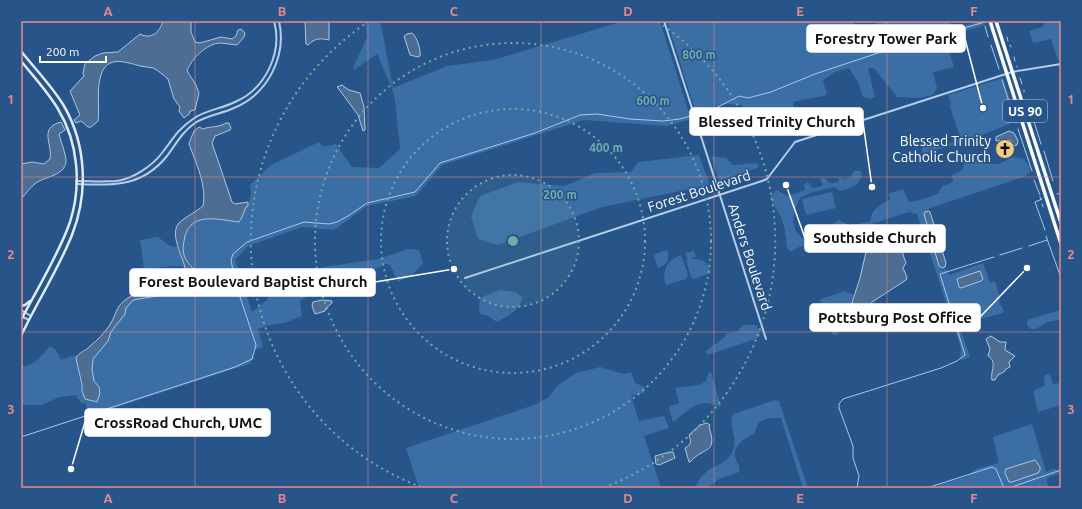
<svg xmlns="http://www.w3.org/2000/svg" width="1082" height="509" viewBox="0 0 1082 509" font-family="Ubuntu,sans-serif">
<rect width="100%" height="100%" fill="#275489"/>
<path fill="#3c6ea6" d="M 364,21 L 379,21 L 381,25 L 393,88 L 447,66 L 493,60 L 624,21 L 660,21 L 691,119 L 667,126 L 584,120 L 442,165 L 416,196 L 367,206 L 334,230 L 302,227 L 248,246 L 235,260 L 252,312 L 268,299 L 273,280 L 288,272 L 318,273 L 324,267 L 378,259 L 408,249 L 419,250 L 423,263 L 411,276 L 398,282 L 390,265 L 386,264 L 335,288 L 322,288 L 300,301 L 302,316 L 284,323 L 269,325 L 258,329 L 263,347 L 252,351 L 254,358 L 249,364 L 90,416 L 86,404 L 80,402 L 76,395 L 60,397 L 41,405 L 21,405 L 21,366 C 33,368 43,354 50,346 L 56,350 L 61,360 L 69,357 L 77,355 L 76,358 C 78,370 81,389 85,399 L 95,402 L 100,393 L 99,387 L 94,381 L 92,370 L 93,359 L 108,341 L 111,332 L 125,314 L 126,308 L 133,300 C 154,296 180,295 196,279 C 195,275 194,270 193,267 C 190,262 185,260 184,254 C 182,249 184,241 185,236 C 192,211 220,220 239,222 L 241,219 L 246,207 L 248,206 L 251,193 L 250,185 L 271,165 L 319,142 L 323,147 L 336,144 L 352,167 L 379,168 L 400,149 L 395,100 L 392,88 L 377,54 L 354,70 L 353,68 L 367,37 L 366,28 Z
M 667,21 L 853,21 L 860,41 L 863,47 L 882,36 L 876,21 L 950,21 L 951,25 L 957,27 L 981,21 L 984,25 L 945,38 L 954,67 L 933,72 L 937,88 L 933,95 L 919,98 L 897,97 L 874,68 L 868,68 L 875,97 L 870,99 L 863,97 L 858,82 L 849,68 L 835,72 L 823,80 L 827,95 L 793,102 L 795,115 L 790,126 L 761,125 L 741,105 L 728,104 L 695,110 Z
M 1044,21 L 1061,21 L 1061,61 L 1058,60 L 1051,39 L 1033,43 L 1029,31 L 1042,27 L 1045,23 Z
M 1003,78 L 1017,121 L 964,142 L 922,154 L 923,140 L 932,136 L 939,147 L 956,141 L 960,137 L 950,107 L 951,104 L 948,95 Z
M 699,155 L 710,185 L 602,207 L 498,245 L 478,239 L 471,216 L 480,196 L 518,182 L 565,186 L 595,173 L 631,172 L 638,162 Z
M 711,156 L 726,158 L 733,165 L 756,163 L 759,165 L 757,168 L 719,181 Z
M 1014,157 L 1024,159 L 1029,166 L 1030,172 L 1026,176 L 930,208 L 924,214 L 939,266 L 942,268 L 940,270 L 946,269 L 949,275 L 983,263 L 990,283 L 995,281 L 1000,298 L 999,303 C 1001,306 1004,309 1003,313 L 962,324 L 960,328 L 970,357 L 962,360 L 960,356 L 961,348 L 917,214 L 909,212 L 799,247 L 791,252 L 787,248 L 785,231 L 782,219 L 770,198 L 776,190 L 788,196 L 805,190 L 804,184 L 808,182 L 812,188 L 822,186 L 823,185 L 820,179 L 824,177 L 829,183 L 834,183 L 839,181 L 839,177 L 845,179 L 851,177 L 854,171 L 860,171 L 862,174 C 859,187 852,187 840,191 L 834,187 L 813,192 L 800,198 C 793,211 789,227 802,238 L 831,225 L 839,220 L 851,226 L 871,221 C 869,210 883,203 891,199 L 888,195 L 890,193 L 903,189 L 909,202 C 920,201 930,197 939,193 C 940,184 948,186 953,181 L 952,175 L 963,170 L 964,162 C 975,159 985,165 996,164 C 1003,164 1008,158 1014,157 Z
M 832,192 L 836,208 L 806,215 L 802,199 Z
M 158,237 L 170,246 L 177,247 L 185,267 L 174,266 L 144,269 L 140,240 Z
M 667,250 C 670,259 667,265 658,268 L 654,256 L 655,254 Z
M 694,251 L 696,256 L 690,259 C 701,258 709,262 711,273 L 694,279 L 691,277 L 686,260 L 688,259 L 685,253 Z
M 681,255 L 688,275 L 686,279 L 666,285 C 661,271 667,260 681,255 Z
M 500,290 L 515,292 L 522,297 C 522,310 507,316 497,322 L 488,316 L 480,314 L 479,308 L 480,298 Z
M 845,291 L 854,295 L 851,303 L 851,318 L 855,317 L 853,327 L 850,327 L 849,326 L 842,329 L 837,335 L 832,334 L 820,300 L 821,299 Z
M 1061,310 L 1059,320 L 1048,322 L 1036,329 L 1031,329 L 1027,325 L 1027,320 Z
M 744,325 L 756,325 L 759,331 L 760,336 L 756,339 L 707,355 L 706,351 L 725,337 L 726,334 L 737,332 L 740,328 Z
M 600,367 L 624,374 L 631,372 L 635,383 L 645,387 L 644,393 L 631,396 L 639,421 L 664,416 L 669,428 L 644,436 L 661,488 L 419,488 L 406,448 L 534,405 L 549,397 L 557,386 L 576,373 Z
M 711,372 L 721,406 L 720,407 C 716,406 711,403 707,403 C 693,403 683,415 673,422 L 669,408 L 670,406 L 677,404 L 679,402 L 675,388 L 699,385 L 706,381 L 708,374 Z
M 1046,374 L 1050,375 L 1053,384 L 1061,383 L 1061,405 L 1038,412 L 1034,395 L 1034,390 L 1045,386 L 1044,377 Z
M 775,400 L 779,401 L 808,488 L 803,488 L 781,418 L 768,418 L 759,422 L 754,434 C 745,438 733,445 735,457 C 736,462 741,466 739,472 L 719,479 L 707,488 L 695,488 C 697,482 704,472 710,469 C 719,464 729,462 733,450 C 738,438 728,426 733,414 Z
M 1032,424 L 1046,472 L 1054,469 L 1059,470 L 1059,474 L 1051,476 L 1046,479 L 1049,488 L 942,488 L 939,485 L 968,476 L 976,469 L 999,463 L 993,437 Z"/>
<path fill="#4d6d92" stroke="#a9c8ea" d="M 163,21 L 191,21 L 191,32 L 195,42 L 200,43 L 221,37 L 232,39 L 236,36 L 238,30 L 241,29 L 245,33 L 244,37 L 237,45 C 232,44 226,44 221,43 C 207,43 191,59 187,71 L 196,85 L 199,93 L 195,110 L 190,111 L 189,114 L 184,118 L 179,111 L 180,107 L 174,99 L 168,79 C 164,76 158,70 153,68 C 149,67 144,67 140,66 C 126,62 107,55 101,75 C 96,90 100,106 98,121 L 91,127 L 88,127 L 81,121 L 76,123 L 74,120 L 80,115 L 70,91 L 84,76 L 83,73 L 85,64 L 95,56 L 103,53 L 118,52 L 140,34 C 151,40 160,32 163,21 Z
M 305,21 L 329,21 L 329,40 C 320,38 315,38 308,45 L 306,44 Z
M 412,33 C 417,37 421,50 420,56 L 418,57 L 410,55 L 404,36 L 407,34 Z
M 342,85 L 349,90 L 360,93 L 364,107 L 365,130 L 363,131 L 358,115 L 338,88 L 337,87 Z
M 61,122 L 65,130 L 59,134 C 61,143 66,153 66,162 C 64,176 46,176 36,183 C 30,187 26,194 21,199 L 21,164 L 32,162 L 44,164 L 50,159 C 53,144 38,128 61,122 Z
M 226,123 L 229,123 L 231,128 L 230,130 L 215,136 L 212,143 L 232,202 L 235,204 L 248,202 L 248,206 L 246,207 L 241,219 L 239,222 C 220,220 192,211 185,236 C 184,241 182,249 184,255 C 187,265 195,265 196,279 C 180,295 154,296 133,300 L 126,308 L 125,314 L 111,332 L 108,341 L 93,359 L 92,370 L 94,381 L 99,387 L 100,393 L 97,402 L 85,399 L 82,391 L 82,385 L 76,358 C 79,352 86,351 90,346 C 97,341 104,333 109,326 C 117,315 114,307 128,298 C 147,286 168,295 185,277 C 185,274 185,271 185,268 C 183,257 169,234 179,223 C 184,218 197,211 203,206 C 207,186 196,163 189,144 C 190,139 193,135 194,131 L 199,127 L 203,129 C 210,126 218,128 226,123 Z
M 1009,131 L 1014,133 L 1018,141 L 1017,145 L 1013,146 L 1010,140 L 996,141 L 996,137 Z
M 929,211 L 930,212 L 946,263 L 945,267 L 942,268 L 939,266 L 924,214 L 925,212 Z
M 899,243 C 902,249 903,256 906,263 L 903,268 L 907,277 L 906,280 L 872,302 L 863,315 L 851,318 L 848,315 L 860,278 L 866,252 Z
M 980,271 L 983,279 L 981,281 L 961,288 L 959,287 L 957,279 L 959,278 Z
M 322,300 L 332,301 L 332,303 L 326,308 L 325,311 L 315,314 L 312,306 L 313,302 Z
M 991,336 L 1000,342 L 1006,342 L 1005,350 L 1015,356 L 1009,362 L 1010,367 L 1006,369 L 1004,372 L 998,375 L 995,380 L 992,380 C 990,371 998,362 988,356 L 990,349 L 986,339 Z
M 707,423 L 710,425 L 709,427 C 718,455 704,446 690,462 L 689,462 L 685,448 C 692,444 691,442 689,435 L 700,425 Z
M 670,452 L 673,452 L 675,458 L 659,465 L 656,464 L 655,456 Z
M 1035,460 L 1040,467 L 1040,470 L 1038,473 L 1012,482 L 1009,482 L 1005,473 L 1006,469 Z"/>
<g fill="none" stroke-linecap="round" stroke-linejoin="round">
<path stroke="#a9c8ea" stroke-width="1" d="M 983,21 L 984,23
M 985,26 L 988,37
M 1007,37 L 1008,41
M 991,45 L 999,69
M 1010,45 L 1011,47
M 1014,57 L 1015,61
M 1017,66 L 1017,67
M 1020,78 L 1022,84
M 1002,80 L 1016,123
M 1024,90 L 1024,92
M 1028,102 L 1028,103
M 1030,107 L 1031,112
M 1033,118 L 1041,144
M 1018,129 L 1032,171
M 1044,151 L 1053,181
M 1034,180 L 1040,195
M 1057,194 L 1061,193
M 1040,197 L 1041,200
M 1042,199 L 1035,202 L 1045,230
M 1042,204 L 1043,207
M 1046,236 L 1060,275
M 1029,246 L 1047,240
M 1000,255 L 1022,248
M 21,437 L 235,367 L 252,359 L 256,345 L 235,282 L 231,260 L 233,254 L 247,242 L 304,222 L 329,224 L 337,222 L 348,216 L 367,203 L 415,192 L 440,163 L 535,133 L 580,115 L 597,114 L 630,119 L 663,121 L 680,119 L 712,110 L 739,96 L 748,98 L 771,92 L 815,74 L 890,49 L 985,22
M 857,488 L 859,476 L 853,458 L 853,446 L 839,408 L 839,404 L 843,399 L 941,368 L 957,361 L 965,355 L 940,274 L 994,257
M 927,488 L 992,467 L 996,469 L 1004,488
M 1009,488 L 1061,470"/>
<path stroke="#b4cde9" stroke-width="2" d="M 664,21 L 766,339
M 76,181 C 89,181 103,182 116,181 C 133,179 152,166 162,153 C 173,139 177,130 193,119 C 205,110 221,109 235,102 C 265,89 283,53 274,21
M 76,184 C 113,185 141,188 167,156 C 176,144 182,132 195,123 C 207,115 221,114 234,108 C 268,94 287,56 279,21
M 465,278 L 762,181 L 767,179 L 795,142 L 1012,72 L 1061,64
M 21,310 L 31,316
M 21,316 L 29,320"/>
<path stroke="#dfeaf8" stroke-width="2.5" d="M 21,51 C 35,69 52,86 64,106 C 87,146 88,194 72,235 C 58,270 37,302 21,336
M 21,61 C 34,77 48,92 58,109 C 78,142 82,185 70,222 C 59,254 37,289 21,320
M 21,306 L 25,305 L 30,301"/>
<path stroke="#fbfcfe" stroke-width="3.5" d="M 990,21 L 1061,244
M 996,21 L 1061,223"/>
</g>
<path fill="none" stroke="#e88989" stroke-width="1" stroke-opacity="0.55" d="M 195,21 L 195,488M 368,21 L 368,488M 541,21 L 541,488M 714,21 L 714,488M 887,21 L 887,488M 21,177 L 1061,177M 21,332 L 1061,332"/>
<circle cx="513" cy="241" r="66" fill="#6fada8" fill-opacity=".12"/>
<g fill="none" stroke="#6fada8" stroke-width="2" stroke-dasharray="2 4">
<circle cx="513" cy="241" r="66"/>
<circle cx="513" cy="241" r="132"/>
<circle cx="513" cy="241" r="198"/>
<path d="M421 487A263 263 0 0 1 368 22M658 22A263 263 0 0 1 605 487"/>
</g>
<defs>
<g id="church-disc" transform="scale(1)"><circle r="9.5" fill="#f2cc7a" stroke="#275489"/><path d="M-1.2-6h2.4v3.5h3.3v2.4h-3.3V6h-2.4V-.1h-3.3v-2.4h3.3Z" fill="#111"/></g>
</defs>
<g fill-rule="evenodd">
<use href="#church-disc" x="1005" y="149"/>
</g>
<g text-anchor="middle" stroke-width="3" stroke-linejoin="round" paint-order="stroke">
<rect fill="#275489" stroke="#beccdc" stroke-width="1" x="1003" y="100" width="44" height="22" rx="3"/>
<g font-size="13" font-weight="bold" fill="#fff">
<text x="1025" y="116">US 90</text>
</g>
<g font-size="14" fill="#fff" stroke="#275489" text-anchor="end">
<text x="991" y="146">Blessed Trinity<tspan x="991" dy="16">Catholic Church</tspan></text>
</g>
<g font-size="14" fill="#fff" stroke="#275489">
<text transform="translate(699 191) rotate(-18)" y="5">Forest Boulevard</text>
<text transform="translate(750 257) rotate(72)" y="5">Anders Boulevard</text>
</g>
</g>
<circle cx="513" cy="241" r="6" fill="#6fada8" stroke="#275489" stroke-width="2"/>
<g font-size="12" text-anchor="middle" font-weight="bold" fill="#6fada8" stroke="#275489" stroke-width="3" stroke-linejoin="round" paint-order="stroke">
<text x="699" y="59">800 m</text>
<text x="653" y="105">600 m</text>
<text x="606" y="152">400 m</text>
<text x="560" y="199">200 m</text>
</g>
<path fill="none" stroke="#fff" stroke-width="1.5" d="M983 108L965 39M872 187L863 122M786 185L805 238M454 269L375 282M1027 268L980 317M71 469L85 422"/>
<g fill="#fff" stroke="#275489" stroke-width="1.5">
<circle cx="983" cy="108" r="4"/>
<circle cx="872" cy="187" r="4"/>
<circle cx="786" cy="185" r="4"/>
<circle cx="454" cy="269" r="4"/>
<circle cx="1027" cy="268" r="4"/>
<circle cx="71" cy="469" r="4"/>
</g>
<g fill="#fff" stroke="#fff" stroke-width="1.5">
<rect x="807" y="25" width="158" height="27" rx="4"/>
<rect x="690" y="108" width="173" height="27" rx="4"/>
<rect x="805" y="225" width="140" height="27" rx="4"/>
<rect x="130" y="269" width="245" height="27" rx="4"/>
<rect x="810" y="304" width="170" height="27" rx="4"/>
<rect x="85" y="409" width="185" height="27" rx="4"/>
</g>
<g font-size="15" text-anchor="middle" font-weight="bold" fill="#111">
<text x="886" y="44">Forestry Tower Park</text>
<text x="777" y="127">Blessed Trinity Church</text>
<text x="875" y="243">Southside Church</text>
<text x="253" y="287">Forest Boulevard Baptist Church</text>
<text x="895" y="323">Pottsburg Post Office</text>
<text x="178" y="428">CrossRoad Church, UMC</text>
</g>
<rect width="1082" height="509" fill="none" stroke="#275489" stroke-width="44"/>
<path d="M40 56v6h66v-6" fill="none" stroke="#ffffff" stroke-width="2"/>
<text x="46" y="56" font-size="12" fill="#ffffff" stroke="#275489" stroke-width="3" paint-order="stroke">200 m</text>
<rect x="22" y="22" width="1038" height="465" fill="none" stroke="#e88989" stroke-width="1.5"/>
<g font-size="13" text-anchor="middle" font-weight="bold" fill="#e88989">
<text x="108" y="16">A</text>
<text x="282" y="16">B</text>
<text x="454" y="16">C</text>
<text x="628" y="16">D</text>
<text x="800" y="16">E</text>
<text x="974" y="16">F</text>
<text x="11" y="104">1</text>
<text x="1071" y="104">1</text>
<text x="11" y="259">2</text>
<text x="1071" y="259">2</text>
<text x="11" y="414">3</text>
<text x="1071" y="414">3</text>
<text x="108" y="503">A</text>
<text x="282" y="503">B</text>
<text x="454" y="503">C</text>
<text x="628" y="503">D</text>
<text x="800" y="503">E</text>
<text x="974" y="503">F</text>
</g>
</svg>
